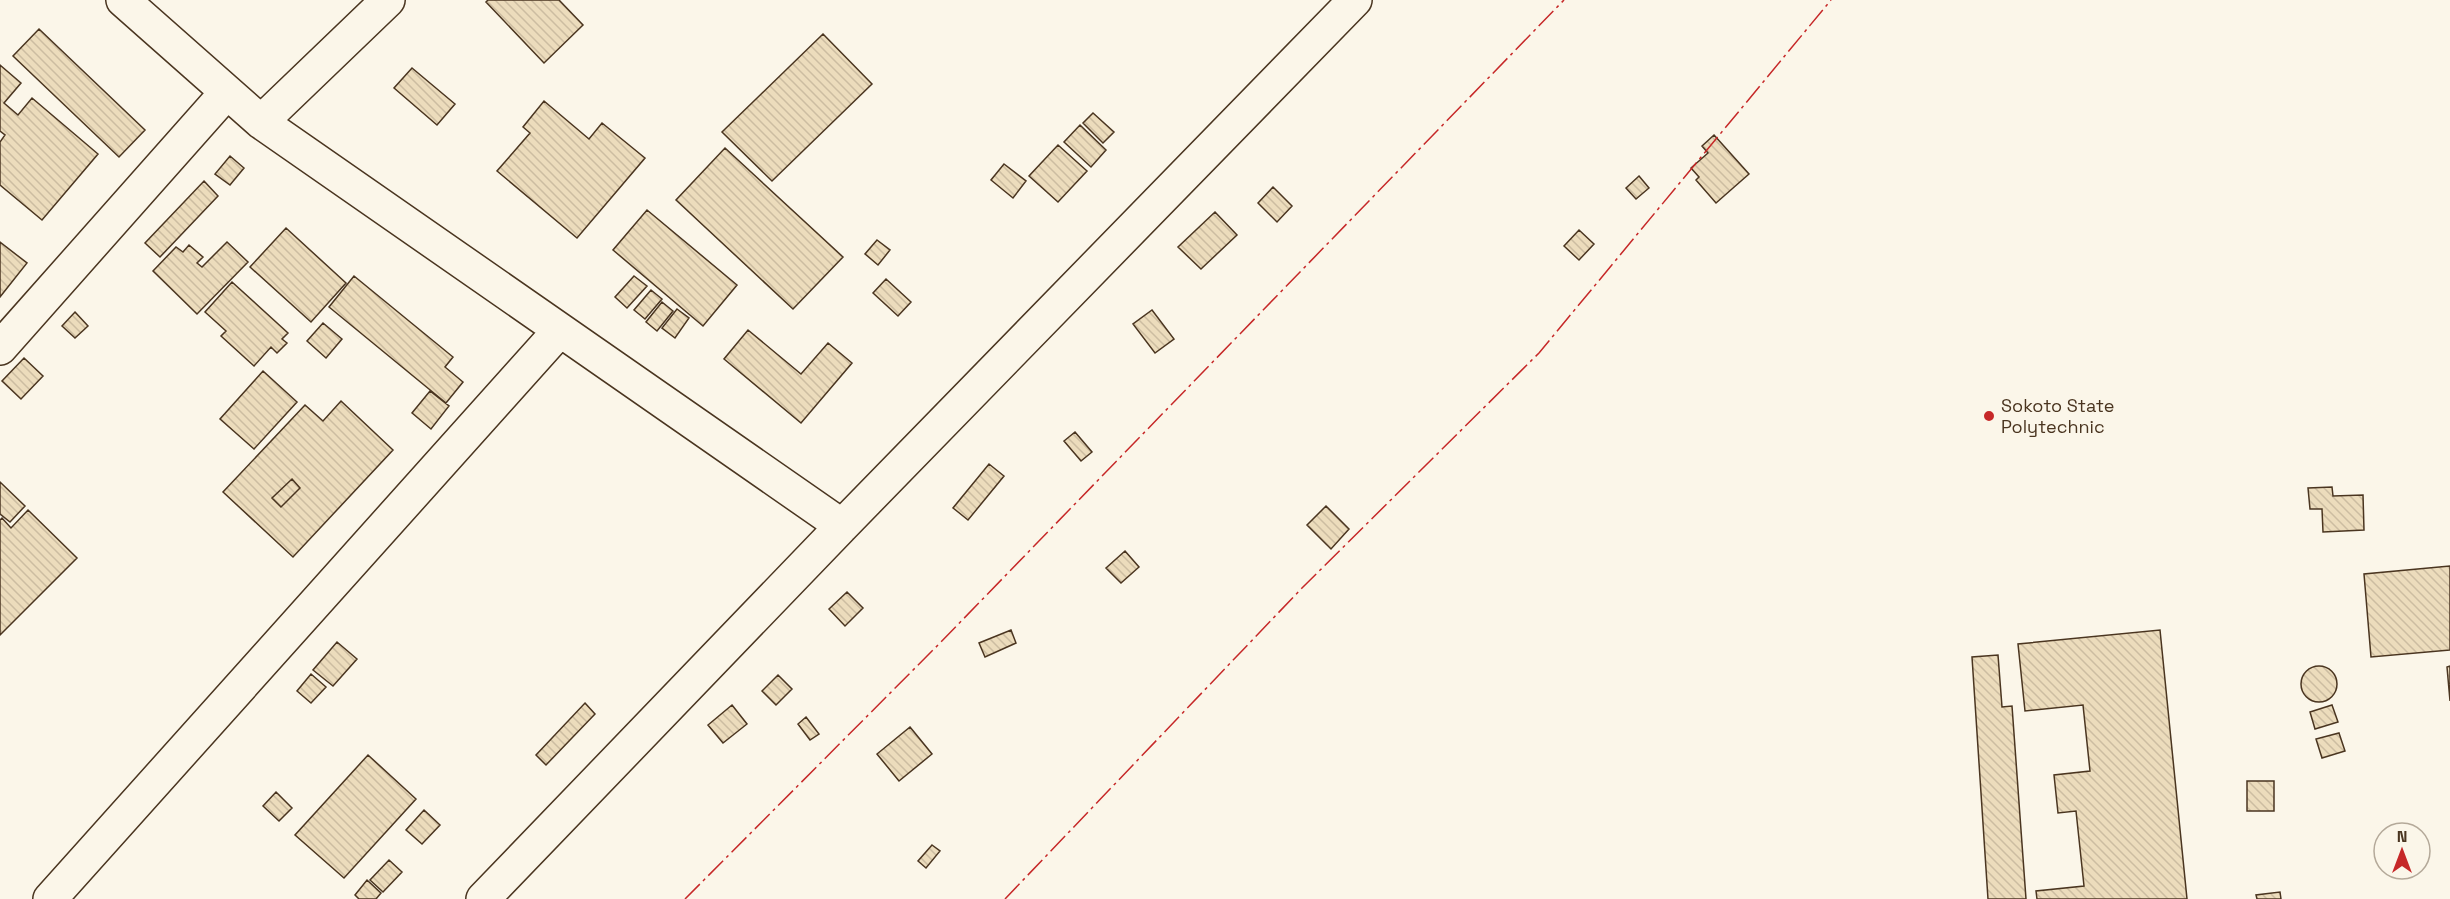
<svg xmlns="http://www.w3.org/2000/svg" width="2450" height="899" viewBox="0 0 2450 899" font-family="'Space Grotesk',sans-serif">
<defs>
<pattern id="building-back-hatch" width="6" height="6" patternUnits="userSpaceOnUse" patternTransform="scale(1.5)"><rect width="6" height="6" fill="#ecdcbc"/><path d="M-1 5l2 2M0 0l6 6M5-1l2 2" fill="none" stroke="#ccbda1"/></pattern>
</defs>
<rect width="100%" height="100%" fill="#fbf6e9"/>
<path fill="url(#building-back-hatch)" stroke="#4a3520" stroke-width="1.5" fill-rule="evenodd" d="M 488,0 L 559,0 L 583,25 L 544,63 L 486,2 Z
M 39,29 L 145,130 L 119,157 L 13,56 Z
M 823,34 L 872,84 L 772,181 L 722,132 Z
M 0,65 L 21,83 L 4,103 L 18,115 L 32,98 L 98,154 L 42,220 L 0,185 L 0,142 L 5,135 L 0,131 Z
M 412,68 L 455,104 L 437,125 L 394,88 Z
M 544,101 L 589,139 L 602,123 L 645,158 L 577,238 L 497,171 L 530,133 L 523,127 Z
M 1093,113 L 1114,132 L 1103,143 L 1083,123 Z
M 1080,125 L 1106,150 L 1091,167 L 1064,142 Z
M 1714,135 L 1749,174 L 1716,203 L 1696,180 L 1699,177 L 1691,168 L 1708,153 L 1702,146 Z
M 1058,145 L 1087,171 L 1058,202 L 1029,176 Z
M 725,148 L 843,257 L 793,309 L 676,200 Z
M 230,156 L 244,168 L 230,185 L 215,174 Z
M 1004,164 L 1026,181 L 1013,198 L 991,180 Z
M 1639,176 L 1649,188 L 1636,199 L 1626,188 Z
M 204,181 L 218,196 L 160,257 L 145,243 Z
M 1273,187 L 1292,206 L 1277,222 L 1258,203 Z
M 647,210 L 737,285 L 703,326 L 613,250 Z
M 1215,212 L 1237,235 L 1201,269 L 1178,247 Z
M 286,228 L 346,283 L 311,322 L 250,267 Z
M 1579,230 L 1594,244 L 1579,260 L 1564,246 Z
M 877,240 L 890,250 L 878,265 L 865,254 Z
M 0,242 L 27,263 L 0,297 Z
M 227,242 L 248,262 L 197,314 L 153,271 L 176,247 L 183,252 L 189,245 L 203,257 L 197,263 L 202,267 Z
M 354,276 L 453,357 L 445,367 L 463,382 L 446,403 L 329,307 Z
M 634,276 L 647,286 L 627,308 L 615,297 Z
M 886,279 L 911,302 L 898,316 L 873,293 Z
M 232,282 L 288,333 L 282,339 L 287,343 L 277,353 L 271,347 L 254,366 L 221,336 L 226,331 L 205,312 Z
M 651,290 L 662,299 L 645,319 L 634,310 Z
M 662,302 L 673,311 L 657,331 L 646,322 Z
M 677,309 L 689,318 L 675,338 L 662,328 Z
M 1152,310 L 1174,339 L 1155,353 L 1133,324 Z
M 75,312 L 88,326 L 75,338 L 62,326 Z
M 323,323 L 342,339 L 326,358 L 307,341 Z
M 748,330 L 801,374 L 828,343 L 852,363 L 801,423 L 724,359 Z
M 24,358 L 43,376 L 21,399 L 2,381 Z
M 263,371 L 297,402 L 254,449 L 220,419 Z
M 430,391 L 449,406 L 431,429 L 412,413 Z
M 341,401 L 393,450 L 293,557 L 223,492 L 305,405 L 323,421 ZM 292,479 L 300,488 L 281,507 L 272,498 Z
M 1075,432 L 1092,452 L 1081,461 L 1064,441 Z
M 989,464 L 1004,476 L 968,520 L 953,508 Z
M 292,479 L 300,488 L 281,507 L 272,498 Z
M 0,482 L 25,506 L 10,522 L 0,514 Z
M 2332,487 L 2333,496 L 2363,495 L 2364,530 L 2323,532 L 2322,509 L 2310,509 L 2308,488 Z
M 1326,506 L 1349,529 L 1331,549 L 1307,525 Z
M 28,510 L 77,558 L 0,635 L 0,520 L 2,518 L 11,528 Z
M 1125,551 L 1139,567 L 1121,583 L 1106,568 Z
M 2450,566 L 2450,650 L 2371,657 L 2364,574 Z
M 847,592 L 863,608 L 845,626 L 829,609 Z
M 1011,630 L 1016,643 L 985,657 L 979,643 Z
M 2160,630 L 2187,899 L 2037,899 L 2036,891 L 2084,886 L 2076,811 L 2058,813 L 2054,775 L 2090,771 L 2083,705 L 2025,711 L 2018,644 Z
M 337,642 L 357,659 L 333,686 L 313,670 Z
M 1998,655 L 2002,707 L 2012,706 L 2026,899 L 1988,899 L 1972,657 Z
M2301 684a18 18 0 1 1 36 0a18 18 0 1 1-36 0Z
M 2450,666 L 2450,701 L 2447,667 Z
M 311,674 L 326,687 L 311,703 L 297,691 Z
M 778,675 L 792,689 L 776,705 L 762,691 Z
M 585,703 L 595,714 L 546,765 L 536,755 Z
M 732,705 L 747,724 L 723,743 L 708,725 Z
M 2332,705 L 2338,722 L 2315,729 L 2310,712 Z
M 806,717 L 819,734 L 810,740 L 798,724 Z
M 910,727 L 932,754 L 899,781 L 877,754 Z
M 2339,733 L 2345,751 L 2322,758 L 2316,739 Z
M 368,755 L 416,799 L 344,878 L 295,835 Z
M 2247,781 L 2274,781 L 2274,811 L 2247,811 Z
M 276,792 L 292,808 L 279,821 L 263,806 Z
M 424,810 L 440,825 L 422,844 L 406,830 Z
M 932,845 L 940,851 L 926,868 L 918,861 Z
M 389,860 L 402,872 L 383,892 L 370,880 Z
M 367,880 L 381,893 L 376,899 L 359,899 L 355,895 Z
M 2280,892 L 2281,899 L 2257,899 L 2256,895 Z"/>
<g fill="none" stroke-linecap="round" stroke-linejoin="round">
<g stroke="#4a3520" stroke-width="36">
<path id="minor" d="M 123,0 L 261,122 L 842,526
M 261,122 L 388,0
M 0,348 L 227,92
M 50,899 L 560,330
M 483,899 L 842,526 L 1355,0"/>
</g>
<use href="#minor" stroke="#fbf6e9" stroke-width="33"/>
<path stroke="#c62828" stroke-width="1.5" stroke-dasharray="21 4.5 3 4.5" stroke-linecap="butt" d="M 685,899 L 940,643 L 1564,0
M 1005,899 L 1302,588 L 1539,353 L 1831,0"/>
</g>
<circle fill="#c62828" stroke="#fbf6e9" stroke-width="2" cx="1989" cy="416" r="6"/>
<g text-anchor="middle" stroke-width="4.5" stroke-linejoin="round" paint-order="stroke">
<g font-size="18" fill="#4a3520" stroke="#fbf6e9" text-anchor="start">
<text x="2001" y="412">Sokoto State<tspan x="2001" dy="21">Polytechnic</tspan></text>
</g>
</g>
<g transform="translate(2402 851)"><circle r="28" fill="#fbf6e9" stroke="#b4a999" stroke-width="1.5"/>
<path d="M0-4.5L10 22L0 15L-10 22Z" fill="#c62828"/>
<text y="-9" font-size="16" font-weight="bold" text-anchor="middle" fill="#4a3520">N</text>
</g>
</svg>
